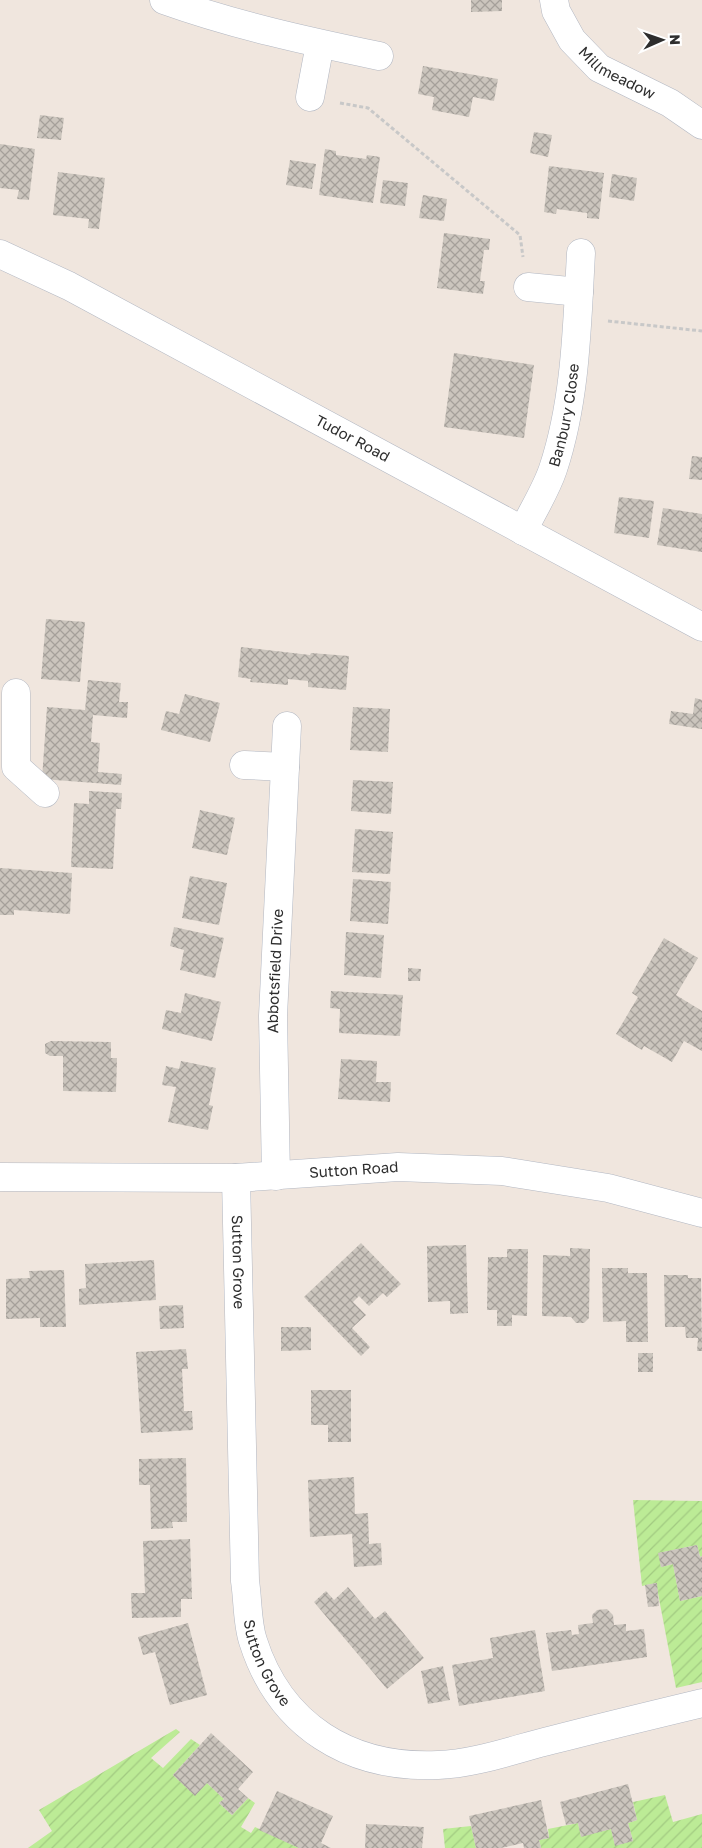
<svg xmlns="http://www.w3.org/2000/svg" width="702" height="1848" viewBox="0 0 702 1848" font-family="'Golos Text',sans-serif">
<defs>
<pattern id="garden-furrows" width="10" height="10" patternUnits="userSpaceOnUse" patternTransform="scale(1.25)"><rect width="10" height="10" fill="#bceb96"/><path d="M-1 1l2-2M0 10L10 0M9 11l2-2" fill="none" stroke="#a2ca82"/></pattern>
<pattern id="building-cross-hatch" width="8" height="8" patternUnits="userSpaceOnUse" patternTransform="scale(1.25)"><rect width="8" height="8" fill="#cbc5bd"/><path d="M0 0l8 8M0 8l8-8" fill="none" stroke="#a5a09a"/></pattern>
</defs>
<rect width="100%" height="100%" fill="#f0e6de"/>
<path fill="url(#garden-furrows)" d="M 633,1500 L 702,1501 L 702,1556 L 700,1557 L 697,1545 L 659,1553 L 661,1567 L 673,1564 L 680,1601 L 702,1596 L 702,1682 L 676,1688 L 656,1583 L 642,1586 Z
M 176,1729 L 180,1732 L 151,1758 L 163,1768 L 191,1739 L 200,1745 L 173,1775 L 195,1795 L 207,1783 L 224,1799 L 219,1803 L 232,1815 L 248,1798 L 255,1803 L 241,1827 L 251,1833 L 255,1827 L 299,1848 L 28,1848 L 52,1831 L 39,1810 Z
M 665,1795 L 673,1822 L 702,1814 L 702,1848 L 541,1848 L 539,1840 L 549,1838 L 548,1829 L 578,1823 L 581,1836 L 611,1829 L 615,1845 L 633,1841 L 628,1823 L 637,1820 L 633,1802 Z
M 471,1826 L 476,1848 L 445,1848 L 443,1829 Z"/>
<path fill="url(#building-cross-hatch)" d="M 471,0 L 502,0 L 502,11 L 471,12 Z
M 423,66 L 498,79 L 494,101 L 473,97 L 469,117 L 432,110 L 434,97 L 418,94 Z
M 40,115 L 64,118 L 61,140 L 37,138 Z
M 534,132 L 552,135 L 548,157 L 530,153 Z
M 0,144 L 35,149 L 29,200 L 17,199 L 19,190 L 0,188 Z
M 325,149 L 336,151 L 336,155 L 366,159 L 367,155 L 380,157 L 373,203 L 319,195 Z
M 290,160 L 316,164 L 312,189 L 286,185 Z
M 549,166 L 604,173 L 599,219 L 587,218 L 587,213 L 557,209 L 556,214 L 544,212 Z
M 58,172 L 105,178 L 99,229 L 88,228 L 89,219 L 53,215 Z
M 612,174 L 637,178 L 634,201 L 609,197 Z
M 383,180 L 408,183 L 405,206 L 380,203 Z
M 423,195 L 447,199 L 444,221 L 419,218 Z
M 444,233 L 490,239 L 489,250 L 484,250 L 480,281 L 485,281 L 483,294 L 437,288 Z
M 454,353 L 534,365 L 524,438 L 444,427 Z
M 692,456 L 702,457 L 702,480 L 689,479 Z
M 619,497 L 654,501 L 649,538 L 614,533 Z
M 663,508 L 702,514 L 702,552 L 657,545 Z
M 46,619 L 85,622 L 80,682 L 41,679 Z
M 241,647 L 310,655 L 311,653 L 349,656 L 346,690 L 308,687 L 308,681 L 288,679 L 288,685 L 250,682 L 251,679 L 238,677 Z
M 88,680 L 121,683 L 119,702 L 128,702 L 127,718 L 93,715 L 91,742 L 100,743 L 98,772 L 122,774 L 121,785 L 42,779 L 47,707 L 85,710 Z
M 185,694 L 220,703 L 210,742 L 161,730 L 166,711 L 179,714 Z
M 695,698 L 702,700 L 702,729 L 669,724 L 671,711 L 693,714 Z
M 353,707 L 390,709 L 388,752 L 350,750 Z
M 353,780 L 393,782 L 391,814 L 351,811 Z
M 89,791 L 122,793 L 121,809 L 116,809 L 113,869 L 71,867 L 74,803 L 89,804 Z
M 200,810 L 235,818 L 227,855 L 192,848 Z
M 355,829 L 393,832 L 390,874 L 352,872 Z
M 0,868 L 72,873 L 70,914 L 14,910 L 14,915 L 0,915 Z
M 190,876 L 227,883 L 219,925 L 182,918 Z
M 353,879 L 391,882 L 388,924 L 350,921 Z
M 174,927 L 224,938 L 215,978 L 180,970 L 184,950 L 170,946 Z
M 346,932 L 384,935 L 381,978 L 344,975 Z
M 664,938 L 698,958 L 676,995 L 702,1011 L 702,1051 L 684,1041 L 672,1062 L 644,1046 L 642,1050 L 616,1034 L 638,997 L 632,993 Z
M 408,968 L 421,969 L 420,981 L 408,981 Z
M 331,991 L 403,995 L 400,1036 L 339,1033 L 340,1009 L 330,1008 Z
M 185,993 L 221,1002 L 212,1041 L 162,1029 L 166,1010 L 181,1013 Z
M 51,1041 L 111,1042 L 111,1058 L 117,1058 L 116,1092 L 63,1091 L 63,1056 L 50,1056 L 45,1053 L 45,1044 Z
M 341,1059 L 377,1061 L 376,1082 L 391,1082 L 390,1102 L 338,1099 Z
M 181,1061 L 216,1068 L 209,1105 L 213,1106 L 208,1130 L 168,1122 L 176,1087 L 162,1085 L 166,1066 L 179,1069 Z
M 361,1243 L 401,1284 L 387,1297 L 383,1293 L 369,1306 L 359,1296 L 353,1302 L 366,1315 L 352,1328 L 370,1347 L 361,1356 L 304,1297 Z
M 466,1245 L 468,1313 L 450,1314 L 450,1301 L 428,1302 L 427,1246 Z
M 570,1248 L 590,1249 L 589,1318 L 584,1323 L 576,1323 L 571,1317 L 542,1316 L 543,1255 L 570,1256 Z
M 507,1249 L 528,1249 L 527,1316 L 512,1315 L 512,1326 L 497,1326 L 497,1310 L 487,1310 L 488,1257 L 507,1257 Z
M 154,1260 L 156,1300 L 79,1305 L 79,1289 L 86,1288 L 85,1264 Z
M 602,1268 L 628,1268 L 628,1273 L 647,1273 L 648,1342 L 626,1342 L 626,1321 L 603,1322 Z
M 64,1270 L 66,1327 L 40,1327 L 40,1318 L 6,1319 L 6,1279 L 30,1278 L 29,1271 Z
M 664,1275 L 688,1275 L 688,1278 L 701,1278 L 702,1351 L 697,1351 L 698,1338 L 686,1338 L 685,1327 L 665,1327 Z
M 183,1305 L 184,1328 L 160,1329 L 159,1306 Z
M 281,1327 L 311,1327 L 311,1350 L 281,1351 Z
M 186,1349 L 188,1369 L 182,1369 L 184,1411 L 192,1411 L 193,1430 L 141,1433 L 136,1352 Z
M 638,1353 L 653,1353 L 653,1372 L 638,1372 Z
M 311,1390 L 351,1390 L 351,1442 L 328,1442 L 328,1425 L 311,1425 Z
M 186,1458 L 187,1522 L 172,1522 L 173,1528 L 151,1529 L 150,1485 L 139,1485 L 139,1459 Z
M 354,1477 L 355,1514 L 368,1513 L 369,1544 L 381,1543 L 382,1565 L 354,1567 L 352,1534 L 310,1537 L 308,1480 Z
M 190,1539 L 192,1599 L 181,1599 L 181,1617 L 132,1618 L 131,1593 L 145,1593 L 143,1541 Z
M 697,1545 L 700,1557 L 702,1556 L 702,1596 L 680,1601 L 673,1564 L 661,1567 L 658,1553 Z
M 657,1583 L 659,1606 L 648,1607 L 645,1585 Z
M 348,1587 L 375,1619 L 385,1611 L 424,1658 L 387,1689 L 314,1602 L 326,1591 L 334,1600 Z
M 607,1609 L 613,1615 L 614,1625 L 626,1624 L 626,1631 L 644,1629 L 647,1657 L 552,1671 L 546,1633 L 571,1630 L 572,1635 L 579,1634 L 578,1625 L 593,1623 L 592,1615 L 597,1610 Z
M 188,1623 L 207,1695 L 170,1705 L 155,1652 L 143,1655 L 138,1637 Z
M 535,1630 L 545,1691 L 459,1706 L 452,1665 L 493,1658 L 490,1638 Z
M 443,1666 L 450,1700 L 428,1704 L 421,1671 Z
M 211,1733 L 253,1772 L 238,1789 L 248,1798 L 232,1815 L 219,1803 L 224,1799 L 207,1783 L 195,1796 L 173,1775 Z
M 628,1784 L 637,1820 L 628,1823 L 633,1841 L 615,1846 L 611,1829 L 581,1837 L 578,1823 L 566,1825 L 560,1802 Z
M 277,1791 L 333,1816 L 321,1843 L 331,1848 L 299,1848 L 259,1830 Z
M 541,1800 L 549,1838 L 539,1840 L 541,1848 L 524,1848 L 523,1843 L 501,1848 L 476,1848 L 469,1816 Z
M 366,1824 L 424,1827 L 422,1848 L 365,1848 Z"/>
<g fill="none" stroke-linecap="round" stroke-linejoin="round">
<g stroke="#b2b7c2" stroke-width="29">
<g id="street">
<path d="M 164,0 C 234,25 307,41 379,56"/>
<path id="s1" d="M 554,0 L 556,11 L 572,40 L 599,68 L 670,103 L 702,125"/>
<path d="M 310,97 L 320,44"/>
<path id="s2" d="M 0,254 L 69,286 L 702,627"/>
<path d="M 528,287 L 579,292"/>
<path id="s3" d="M 523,531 C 533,510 546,490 553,469 C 576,400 577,325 581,253"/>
<path d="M 16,693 L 16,767 L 45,793"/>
<path d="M 244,765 L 285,767"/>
<path id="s4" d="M 276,1176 L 273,1016 L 287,726"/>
<path id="s5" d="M 236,1178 L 245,1581 C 248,1600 247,1623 253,1641 C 280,1726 350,1769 438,1765 C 475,1764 515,1749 552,1740 C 602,1727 652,1715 702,1703"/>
</g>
</g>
<g stroke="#b2b7c2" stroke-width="29">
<g id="secondary">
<path id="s6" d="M 0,1177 L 236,1178 L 398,1167 L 502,1171 L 608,1188 L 702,1213"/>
</g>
</g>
<path stroke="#c8c8c8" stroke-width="3" stroke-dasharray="4 2.5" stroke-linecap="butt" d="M 340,103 L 368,108 L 520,235 L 523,257
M 608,321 L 702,331"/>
<use href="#street" stroke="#fff" stroke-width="28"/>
<use href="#secondary" stroke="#fff" stroke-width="28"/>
</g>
<g text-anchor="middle" stroke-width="4" stroke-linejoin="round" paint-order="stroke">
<g font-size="15" fill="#2d2d2d" stroke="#fff">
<text dy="5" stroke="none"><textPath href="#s1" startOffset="101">Millmeadow</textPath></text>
<text dy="5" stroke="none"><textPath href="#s3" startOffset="124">Banbury Close</textPath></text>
<text dy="5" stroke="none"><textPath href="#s2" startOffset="398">Tudor Road</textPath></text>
<text dy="5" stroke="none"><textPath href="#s4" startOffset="205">Abbotsfield Drive</textPath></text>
<text dy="5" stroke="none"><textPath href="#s6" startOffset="354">Sutton Road</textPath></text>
<text dy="5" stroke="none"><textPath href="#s5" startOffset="84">Sutton Grove</textPath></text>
<text dy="5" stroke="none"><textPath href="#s5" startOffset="489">Sutton Grove</textPath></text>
</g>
</g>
<g transform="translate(662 40) rotate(88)" stroke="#ffffff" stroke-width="4" paint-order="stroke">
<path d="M0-4L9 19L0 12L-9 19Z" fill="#2d2d2d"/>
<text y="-8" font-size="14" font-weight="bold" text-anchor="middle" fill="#2d2d2d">N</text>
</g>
</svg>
